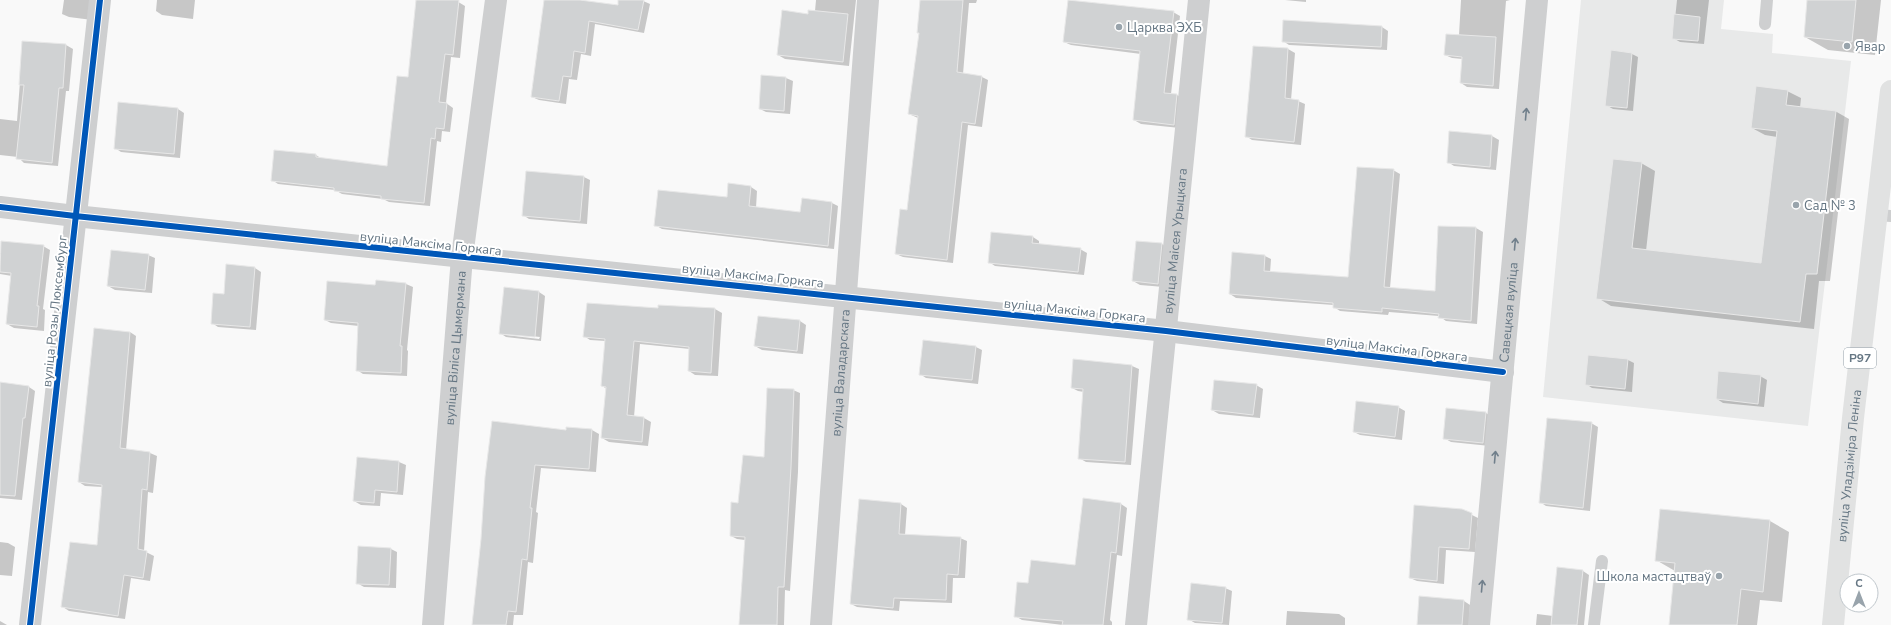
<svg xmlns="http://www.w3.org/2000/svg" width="1891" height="625" viewBox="0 0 1891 625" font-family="'Nunito Sans',sans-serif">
<rect width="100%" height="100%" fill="#f9f9f9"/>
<path fill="#e8e9e9" d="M 1581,0 L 1724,0 L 1721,29 L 1773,34 L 1772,53 L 1851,61 L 1808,426 L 1543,397 Z"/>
<path fill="#0003" fill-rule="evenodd" d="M 64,0 L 95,0 L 92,20 L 69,17 L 62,14 Z
M 157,0 L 195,0 L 193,19 L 162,15 L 156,11 Z
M 417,0 L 455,0 L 465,6 L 460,58 L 451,57 L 446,103 L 453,108 L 450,132 L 442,131 L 441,142 L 437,141 L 430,206 L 389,202 L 383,199 L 342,194 L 335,190 L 278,184 L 272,180 L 316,155 L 322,159 L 388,167 L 409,78 Z
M 545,0 L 572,0 L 618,6 L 619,0 L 641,0 L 650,4 L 644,33 L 595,24 L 591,56 L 581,54 L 577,80 L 569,79 L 566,104 L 539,100 L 532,97 Z
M 816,0 L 856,0 L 849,66 L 785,59 L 778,55 L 808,15 L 815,11 Z
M 921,0 L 977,0 L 976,3 L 969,3 L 963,74 L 982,77 L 988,80 L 982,127 L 968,125 L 953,263 L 903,257 L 896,254 L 908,211 L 918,118 L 909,114 L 920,33 Z
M 1285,0 L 1306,0 L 1306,2 Z
M 1461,0 L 1510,0 L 1506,1 L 1499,89 L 1467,87 L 1461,83 L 1463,59 L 1452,58 L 1445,55 L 1459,35 Z
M 1677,0 L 1709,0 L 1704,44 L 1680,42 L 1673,38 Z
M 1808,0 L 1881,0 L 1875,55 L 1828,50 L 1805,37 Z
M 1173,12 L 1180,16 L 1171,94 L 1177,95 L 1183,99 L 1180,128 L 1141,124 L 1134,120 L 1141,54 L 1071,45 L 1064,42 Z
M 1382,27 L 1388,31 L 1387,50 L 1289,45 L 1283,41 Z
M 23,42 L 66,45 L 73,49 L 69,91 L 66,91 L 58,166 L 24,163 L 18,157 L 0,155 L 0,119 L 17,121 Z
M 1254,47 L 1288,49 L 1295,53 L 1291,100 L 1298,101 L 1305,104 L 1301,145 L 1252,140 L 1246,136 Z
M 1632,54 L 1638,57 L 1633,111 L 1613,109 L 1606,105 Z
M 762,76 L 786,78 L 793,81 L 790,114 L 766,112 L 760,109 Z
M 1787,91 L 1801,98 L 1800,108 L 1835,111 L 1849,119 L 1830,281 L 1819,281 L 1814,329 L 1611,306 L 1598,298 L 1641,163 L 1655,171 L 1646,251 L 1762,264 L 1777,137 L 1765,135 L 1752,128 Z
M 178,109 L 184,113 L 180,158 L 121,152 L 115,148 Z
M 1450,132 L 1492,136 L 1499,140 L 1496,170 L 1454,166 L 1448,162 Z
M 1393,170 L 1400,174 L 1390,288 L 1436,293 L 1439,227 L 1476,228 L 1483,232 L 1477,324 L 1446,321 L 1439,316 L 1389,312 L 1388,315 L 1340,311 L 1334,307 L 1334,305 L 1236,298 L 1230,294 L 1265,256 L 1271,259 L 1270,273 L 1349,278 Z
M 584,177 L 590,180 L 587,224 L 529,219 L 523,215 Z
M 751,187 L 757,191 L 756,208 L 801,213 L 832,203 L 838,206 L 834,249 L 662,229 L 655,225 L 728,198 Z
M 1033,237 L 1039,241 L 1039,244 L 1080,249 L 1087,253 L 1084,275 L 995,266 L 989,262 Z
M 1162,244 L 1168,248 L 1164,287 L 1140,285 L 1133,281 Z
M 43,246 L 50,250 L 43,309 L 45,310 L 44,331 L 14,328 L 7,324 L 12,276 L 0,274 L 0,253 Z
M 148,255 L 155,258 L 152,293 L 115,290 L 108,286 Z
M 255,268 L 261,272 L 256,330 L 218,327 L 212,323 Z
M 376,281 L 406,284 L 413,287 L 407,350 L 408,351 L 407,376 L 363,374 L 357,370 L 359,326 L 331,323 L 325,320 L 376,286 Z
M 539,292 L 545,296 L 541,341 L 506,337 L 500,333 ZM 506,333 L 540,337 L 539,339 L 506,335 Z
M 659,306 L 715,309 L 722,313 L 718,376 L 695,375 L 689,371 L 690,349 L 640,344 L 634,417 L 644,418 L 651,422 L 648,446 L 609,442 L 602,438 L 607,389 L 602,386 L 606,341 L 590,340 L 584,336 L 659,309 Z
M 800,321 L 806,325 L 803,354 L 762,350 L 755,346 Z
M 130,332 L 136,336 L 126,450 L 150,453 L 157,456 L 153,493 L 148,492 L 144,551 L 154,556 L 150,581 L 131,578 L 125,619 L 69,611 L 63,607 L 98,546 L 103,487 L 85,486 L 79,482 Z
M 976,347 L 982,350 L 978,384 L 926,378 L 920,374 Z
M 1074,360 L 1132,366 L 1139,369 L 1131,465 L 1086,462 L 1079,458 L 1084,392 L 1078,391 L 1072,388 Z
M 1628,360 L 1634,363 L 1632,392 L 1592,388 L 1586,384 Z
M 1760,376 L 1767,380 L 1764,407 L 1723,403 L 1717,399 Z
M 0,383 L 29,387 L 35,391 L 22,500 L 0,498 Z
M 1256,385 L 1263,389 L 1260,418 L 1219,414 L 1212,410 Z
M 793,390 L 800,393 L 798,472 L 790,591 L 785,590 L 784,625 L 739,625 L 745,540 L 737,539 L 731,536 L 739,504 L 765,458 Z
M 1398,407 L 1405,411 L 1402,440 L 1360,435 L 1354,432 Z
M 1486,413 L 1492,417 L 1490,446 L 1451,442 L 1444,438 Z
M 493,422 L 567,431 L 567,428 L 592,430 L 599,434 L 596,472 L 541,468 L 536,512 L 538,513 L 533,563 L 528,562 L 523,615 L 514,615 L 513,625 L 473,625 Z
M 1591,423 L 1598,427 L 1590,511 L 1546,506 L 1540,502 Z
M 358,458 L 399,462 L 406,465 L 403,495 L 381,493 L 380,506 L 361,505 L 354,501 Z
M 901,504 L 907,508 L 905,535 L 960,538 L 967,541 L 965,578 L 953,578 L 952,603 L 900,601 L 899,611 L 857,607 L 851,604 Z
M 1121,504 L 1127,508 L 1122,556 L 1117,555 L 1110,620 L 1112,622 L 1112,625 L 1063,625 L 1022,620 L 1015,616 L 1029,584 L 1076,566 Z
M 1462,510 L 1478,518 L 1475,552 L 1446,550 L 1444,584 L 1417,581 L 1410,578 Z
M 1770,521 L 1789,532 L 1782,602 L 1760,600 L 1757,625 L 1670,625 L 1675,571 L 1656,560 Z
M 0,542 L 8,543 L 15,547 L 12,576 L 0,575 Z
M 391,549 L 397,552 L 396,588 L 364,587 L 357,583 Z
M 1583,571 L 1589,575 L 1584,625 L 1536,625 L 1537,614 L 1553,616 Z
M 1225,588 L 1232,591 L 1229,625 L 1195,623 L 1188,619 Z
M 1420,597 L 1464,601 L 1470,605 L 1469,625 L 1418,625 Z
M 1287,611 L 1339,614 L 1345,618 L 1345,625 L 1286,625 Z
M 0,621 L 7,625 L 0,625 Z"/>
<path fill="#d0d2d3" stroke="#e8e8e8" d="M 416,0 L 459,0 L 453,55 L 445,54 L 439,102 L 447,103 L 444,129 L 436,128 L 435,139 L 431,138 L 424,203 L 381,199 L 381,196 L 334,191 L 334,188 L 271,181 L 274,150 L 316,154 L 316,157 L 387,166 L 397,76 L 408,77 Z
M 544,0 L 580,0 L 618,5 L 618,0 L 644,0 L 638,30 L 589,21 L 585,53 L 574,51 L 571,77 L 563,76 L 559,101 L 531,97 Z
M 920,0 L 963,0 L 957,72 L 982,76 L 975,124 L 962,122 L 947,260 L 895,254 L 900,209 L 907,210 L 918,116 L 908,114 L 919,33 L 917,33 Z
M 1068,0 L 1174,11 L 1164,93 L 1177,94 L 1174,125 L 1133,120 L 1140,51 L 1063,42 Z
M 1807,0 L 1856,0 L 1852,42 L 1804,37 Z
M 782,10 L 808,14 L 808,10 L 848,14 L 843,62 L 777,55 Z
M 1674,14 L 1700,17 L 1698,41 L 1672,39 Z
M 1283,20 L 1382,26 L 1381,47 L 1282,42 Z
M 1446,34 L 1496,37 L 1493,86 L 1460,83 L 1462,57 L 1444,55 Z
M 22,41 L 66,44 L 63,88 L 59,88 L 52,163 L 16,159 L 24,85 L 19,85 Z
M 1253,46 L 1288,48 L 1285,98 L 1299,100 L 1294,142 L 1245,137 Z
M 1611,50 L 1632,53 L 1627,108 L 1605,106 Z
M 761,75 L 786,77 L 784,111 L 759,109 Z
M 1756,86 L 1788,90 L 1786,105 L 1836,111 L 1817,274 L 1806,274 L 1800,322 L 1596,299 L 1613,159 L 1642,162 L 1632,248 L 1761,263 L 1777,131 L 1751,128 Z
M 118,102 L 178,108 L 174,154 L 114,149 Z
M 1449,131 L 1492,135 L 1490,167 L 1447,163 Z
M 1357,167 L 1394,169 L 1384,287 L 1435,291 L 1438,226 L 1476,227 L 1471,321 L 1438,318 L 1439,314 L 1382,308 L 1382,312 L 1333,308 L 1333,303 L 1229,294 L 1232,252 L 1265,255 L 1264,271 L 1348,277 Z
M 526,171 L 584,176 L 580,221 L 522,216 Z
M 728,183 L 751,186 L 749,206 L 800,212 L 802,198 L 832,202 L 828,246 L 654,226 L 658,190 L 727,197 Z
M 991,232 L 1033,236 L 1032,243 L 1081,248 L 1078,272 L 988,263 Z
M 1,241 L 44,245 L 37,306 L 39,306 L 37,327 L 6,324 L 11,273 L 0,272 Z
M 1136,241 L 1162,243 L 1158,284 L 1132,281 Z
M 111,250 L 149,254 L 145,290 L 107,286 Z
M 226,264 L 255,267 L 250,327 L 211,324 L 213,293 L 224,294 Z
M 376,280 L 406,283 L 400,346 L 402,346 L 401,373 L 356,371 L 358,323 L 324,320 L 327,281 L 375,285 Z
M 504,287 L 539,291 L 535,337 L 499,334 Z
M 587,303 L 658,308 L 658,305 L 715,308 L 711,373 L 688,371 L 689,347 L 634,341 L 627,415 L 644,417 L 642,442 L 601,438 L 606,387 L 601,386 L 605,339 L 583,337 Z
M 758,316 L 800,320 L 797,351 L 754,346 Z
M 94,328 L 130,332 L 120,448 L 150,452 L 147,490 L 142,489 L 138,549 L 147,551 L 143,578 L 124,575 L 118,616 L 61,607 L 70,542 L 97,545 L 102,485 L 78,482 Z
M 923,340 L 976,346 L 972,380 L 919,375 Z
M 1588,355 L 1628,359 L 1625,389 L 1585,385 Z
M 1073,359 L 1132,365 L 1125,462 L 1078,459 L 1083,389 L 1071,388 Z
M 1718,371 L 1761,375 L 1758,404 L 1716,399 Z
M 1214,380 L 1257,384 L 1253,415 L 1211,410 Z
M 0,382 L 29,386 L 25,418 L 23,418 L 15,496 L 0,495 Z
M 767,388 L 794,389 L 791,467 L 784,587 L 778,587 L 777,625 L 739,625 L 745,537 L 730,536 L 731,502 L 738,503 L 743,455 L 764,457 Z
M 1356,401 L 1399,406 L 1395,437 L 1353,432 Z
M 1446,408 L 1486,412 L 1483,443 L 1443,439 Z
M 1547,418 L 1592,422 L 1583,508 L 1539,503 Z
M 492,421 L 566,430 L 566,427 L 592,429 L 589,469 L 535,465 L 530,508 L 532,508 L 527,560 L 522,559 L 516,612 L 508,611 L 506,625 L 472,625 L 481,539 L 485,477 Z
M 357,457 L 399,461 L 397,492 L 375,490 L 374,503 L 353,501 Z
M 1083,498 L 1121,503 L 1116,553 L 1111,552 L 1103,625 L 1062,625 L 1063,621 L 1014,617 L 1017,582 L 1028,583 L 1031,560 L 1075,565 Z
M 859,499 L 901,503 L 899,534 L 961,537 L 958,575 L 947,574 L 946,600 L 894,598 L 893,608 L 850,604 Z
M 1414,505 L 1462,509 L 1472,513 L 1469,549 L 1439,547 L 1437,581 L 1409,578 Z
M 1660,509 L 1770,520 L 1763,592 L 1741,589 L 1737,625 L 1669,625 L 1675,563 L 1655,561 Z
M 358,546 L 391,548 L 389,585 L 356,584 Z
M 1557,567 L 1583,570 L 1577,625 L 1551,625 Z
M 1191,583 L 1226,587 L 1222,623 L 1187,620 Z
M 1419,596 L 1464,600 L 1462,625 L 1417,625 Z"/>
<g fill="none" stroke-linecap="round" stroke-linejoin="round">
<path stroke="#cecfd0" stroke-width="12" d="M 1765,24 L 1767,0
M 1877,215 L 1891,216
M 1594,625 L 1602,561"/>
<g stroke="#cecfd0" stroke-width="22">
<path d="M 0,207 L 75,216 L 1166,331 L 1503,372"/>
<path d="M 30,625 L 100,0"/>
<path id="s1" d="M 433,625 L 462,257 L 496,0"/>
<path id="s2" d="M 821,625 L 868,0"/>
<path id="s3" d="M 1136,625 L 1199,0"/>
<path id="s4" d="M 1479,625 L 1537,0"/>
</g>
<path stroke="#e1e2e2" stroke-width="22" id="s5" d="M 1833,625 L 1853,418 L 1891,91"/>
<g stroke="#fff" stroke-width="8">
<path id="cycleway" d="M 0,207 L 75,216 L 1166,331 L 1503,372
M 30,625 L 100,0"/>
</g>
<use href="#cycleway" stroke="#0057b8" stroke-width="6"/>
</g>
<defs><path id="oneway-shaft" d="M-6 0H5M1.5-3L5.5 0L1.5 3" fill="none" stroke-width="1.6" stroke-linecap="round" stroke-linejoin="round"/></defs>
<g stroke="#707f8b">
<use href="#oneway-shaft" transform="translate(1526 114) rotate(-85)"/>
<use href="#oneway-shaft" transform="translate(1515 244) rotate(-85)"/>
<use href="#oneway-shaft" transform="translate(1495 457) rotate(-85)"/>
<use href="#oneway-shaft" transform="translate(1482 586) rotate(-85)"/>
</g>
<g fill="#99a4ac" stroke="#fff" stroke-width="1.5">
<circle cx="1119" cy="27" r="4"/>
<circle cx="1847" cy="46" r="4"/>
<circle cx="1796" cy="205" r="4"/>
<circle cx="1719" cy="576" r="4"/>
</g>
<g text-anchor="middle" stroke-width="4" stroke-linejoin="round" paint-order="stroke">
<rect fill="#fff" stroke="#939fa8" stroke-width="1" x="1844" y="348" width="32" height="20" rx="3"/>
<g font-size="12" font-weight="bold" fill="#657683">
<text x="1860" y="362">Р97</text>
</g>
<g font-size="13" fill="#657683" stroke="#fff" text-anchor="start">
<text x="1127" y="32">Царква ЭХБ</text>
<text x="1855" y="51">Явар</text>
<text x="1804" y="210">Сад № 3</text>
<text x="1711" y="581" text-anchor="end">Школа мастацтваў</text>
</g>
<g font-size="13" fill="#657683" stroke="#fff">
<text dy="5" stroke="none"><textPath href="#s3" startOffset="386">вуліца Маісея Урыцкага</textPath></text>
<text transform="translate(431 243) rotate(6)" y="5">вуліца Максіма Горкага</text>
<text transform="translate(753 275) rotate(6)" y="5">вуліца Максіма Горкага</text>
<text transform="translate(1075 310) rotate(6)" y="5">вуліца Максіма Горкага</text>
<text transform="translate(54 311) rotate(-84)" y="5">вуліца Розы Люксембург</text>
<text dy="5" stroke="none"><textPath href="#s4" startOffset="314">Савецкая вуліца</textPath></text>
<text dy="5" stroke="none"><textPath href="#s1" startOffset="278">вуліца Віліса Цымермана</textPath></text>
<text transform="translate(1397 348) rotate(7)" y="5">вуліца Максіма Горкага</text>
<text dy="5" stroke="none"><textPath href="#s2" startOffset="253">вуліца Валадарскага</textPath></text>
<text dy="5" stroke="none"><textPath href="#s5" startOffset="160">вуліца Уладзіміра Леніна</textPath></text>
</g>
</g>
<g transform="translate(1859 593)"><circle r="19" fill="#ffffff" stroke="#c1c8cd"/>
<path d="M0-3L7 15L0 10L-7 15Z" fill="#99a4ac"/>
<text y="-6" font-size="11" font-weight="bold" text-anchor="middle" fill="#657683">С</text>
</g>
</svg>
